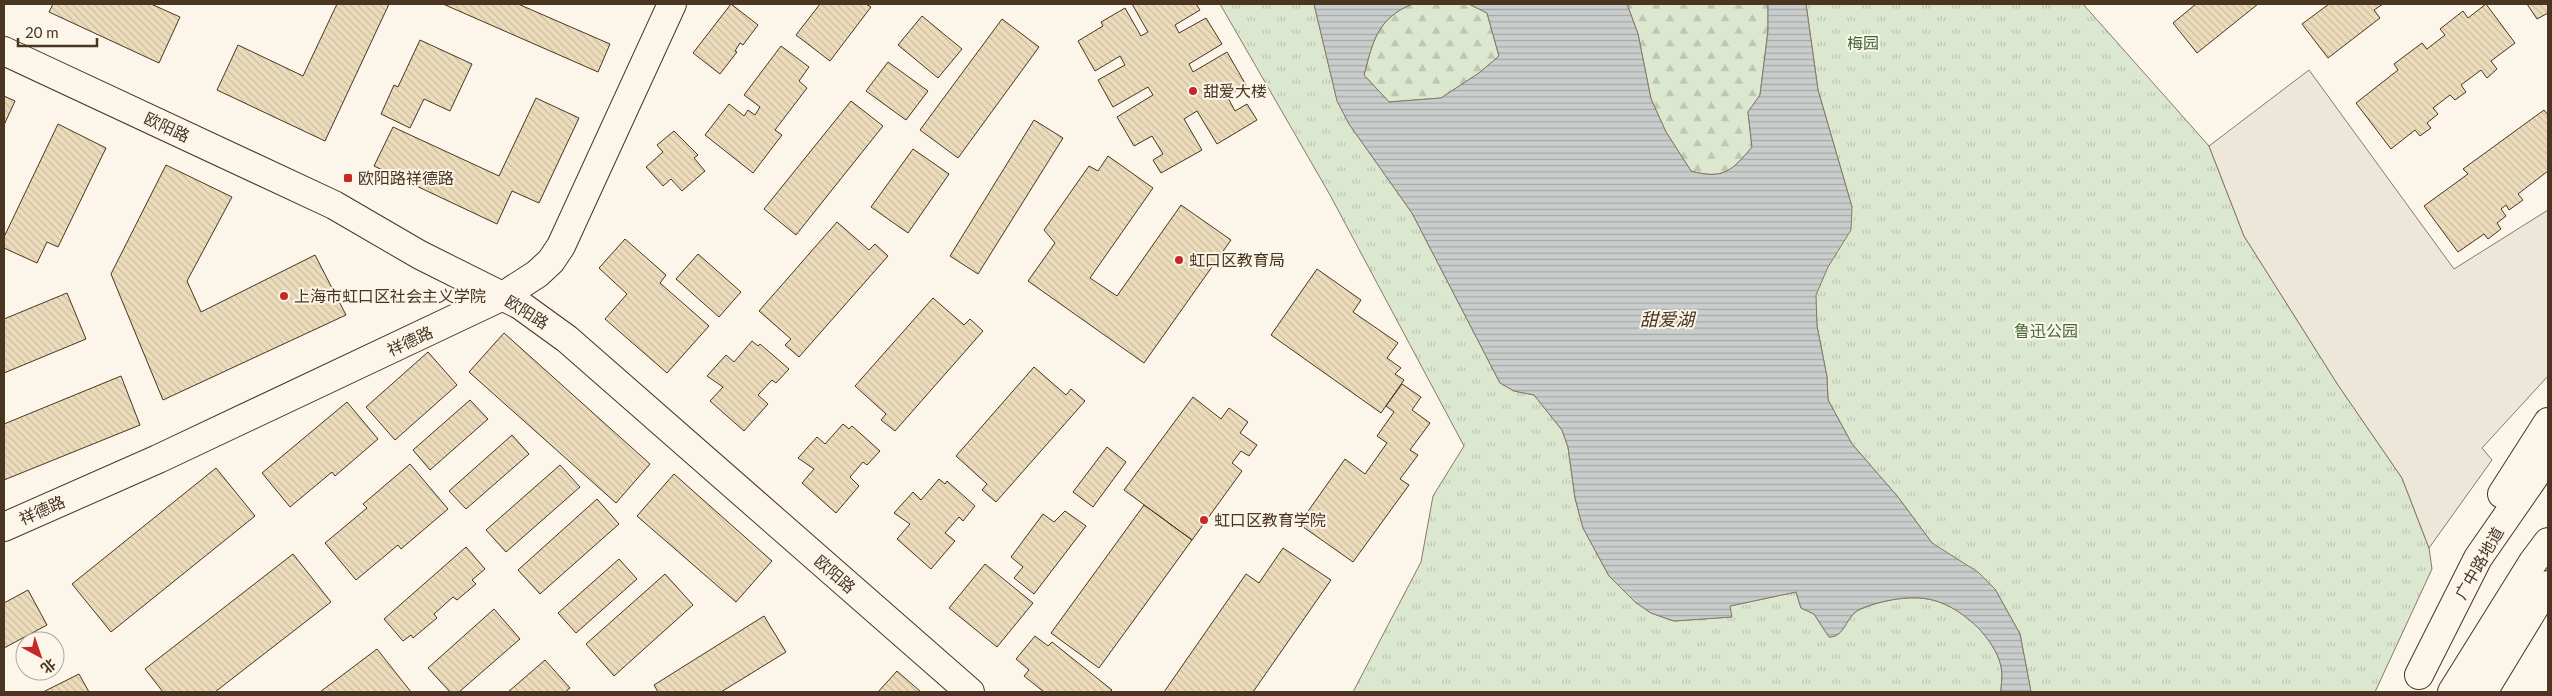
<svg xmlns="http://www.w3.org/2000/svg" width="2552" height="696" viewBox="0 0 2552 696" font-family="Lato,'Noto Sans SC',sans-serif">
<defs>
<pattern id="grass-tufts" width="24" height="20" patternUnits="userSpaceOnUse" patternTransform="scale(1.25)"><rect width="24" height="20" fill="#dce7d0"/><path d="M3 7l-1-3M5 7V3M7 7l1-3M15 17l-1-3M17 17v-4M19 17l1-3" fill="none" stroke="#bec7b2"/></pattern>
<pattern id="forest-firs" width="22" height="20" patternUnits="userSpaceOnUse" patternTransform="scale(1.25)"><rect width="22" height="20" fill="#dce7d0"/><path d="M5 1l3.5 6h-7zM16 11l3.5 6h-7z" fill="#bec7b2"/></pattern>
<pattern id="water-rules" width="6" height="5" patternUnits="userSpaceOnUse" patternTransform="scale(1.25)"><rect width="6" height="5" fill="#c9cecd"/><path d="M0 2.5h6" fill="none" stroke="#a5a8a6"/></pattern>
<pattern id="building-back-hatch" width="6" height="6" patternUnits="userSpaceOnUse" patternTransform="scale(1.25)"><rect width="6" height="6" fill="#ecdcbc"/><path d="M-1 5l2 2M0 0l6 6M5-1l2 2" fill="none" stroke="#ccbda1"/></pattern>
</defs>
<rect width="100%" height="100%" fill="#fbf6e9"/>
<path fill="url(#grass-tufts)" stroke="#887966" d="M 1220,4 L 1314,4 L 1337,100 L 1349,124 L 1412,213 L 1500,383 L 1514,391 L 1534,395 L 1562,430 L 1568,447 L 1575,498 L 1583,528 L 1609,576 L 1635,602 L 1651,613 L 1674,621 L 1731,617 L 1730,606 L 1796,592 L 1801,608 L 1814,614 L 1829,637 C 1846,637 1845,615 1861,609 C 1879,601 1908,595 1928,599 C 1958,604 1994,636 2001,666 C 2003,674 2001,684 2001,692 L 1353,692 L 1421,562 L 1433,496 L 1464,446 L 1330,195 Z
M 1806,4 L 2083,4 L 2209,146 L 2244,236 L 2338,385 L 2402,478 L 2429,548 L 2432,569 L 2375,692 L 2031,692 L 2020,634 L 1995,589 L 1932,543 L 1898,497 L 1852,444 L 1828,400 L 1827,377 L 1817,326 L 1815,295 L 1852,207 L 1818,90 Z"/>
<path fill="url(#forest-firs)" stroke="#887966" d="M 1412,4 L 1469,4 L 1487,13 L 1499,56 L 1479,73 L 1441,98 L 1389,102 L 1364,75 C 1373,41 1377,19 1412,4 Z
M 1627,4 L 1768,4 L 1768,31 L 1760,95 L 1748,112 L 1752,147 C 1732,171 1723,180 1691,171 L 1666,132 L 1651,99 L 1638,34 Z"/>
<path fill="#ede7d9" stroke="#887966" d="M 2309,70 L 2454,269 L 2548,210 L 2548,376 L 2482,448 L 2492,460 L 2429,548 L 2402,478 L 2338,385 L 2244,236 L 2209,146 Z"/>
<path fill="url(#water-rules)" stroke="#887966" d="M 1314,4 L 1412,4 C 1377,19 1373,41 1364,75 L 1389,102 L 1441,98 L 1479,73 L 1499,56 L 1487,13 L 1469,4 L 1627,4 L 1638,34 L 1651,99 L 1666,132 L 1691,171 C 1723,180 1732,171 1752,147 L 1748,112 L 1760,95 L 1768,31 L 1768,4 L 1806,4 L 1818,90 L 1852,207 L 1851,230 L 1828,267 L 1816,295 L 1817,326 L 1827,377 L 1828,400 L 1852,444 L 1898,497 L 1932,543 L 1978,572 L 1995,589 L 2020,634 L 2031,692 L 2001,692 C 2001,684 2003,674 2001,666 C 1994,636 1958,604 1928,599 C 1908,595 1879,601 1860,609 C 1845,616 1846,637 1829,637 L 1814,614 L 1801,608 L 1796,592 L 1730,606 L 1732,617 L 1674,621 L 1651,613 L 1635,602 L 1609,576 L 1583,528 L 1575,498 L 1568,447 L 1562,430 L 1534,395 L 1514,391 L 1500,383 L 1412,213 L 1349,124 L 1337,101 Z"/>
<path fill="url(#building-back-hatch)" stroke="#4a3520" d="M 53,4 L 151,4 L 180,17 L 159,63 L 49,12 Z
M 337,4 L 389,4 L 325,141 L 217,90 L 238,45 L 303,76 Z
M 443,4 L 518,4 L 610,44 L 598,72 Z
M 731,4 L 758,25 L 743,45 L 740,43 L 735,51 L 737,52 L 720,74 L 693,53 Z
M 820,4 L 866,4 L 871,7 L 830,61 L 796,35 Z
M 1132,4 L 1196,4 L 1200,10 L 1175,25 L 1179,33 L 1206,18 L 1222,44 L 1189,64 L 1193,72 L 1227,52 L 1246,85 L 1227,96 L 1235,111 L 1247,104 L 1257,120 L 1217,144 L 1197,111 L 1184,119 L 1202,150 L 1161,173 L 1153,160 L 1163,154 L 1152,136 L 1134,146 L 1117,117 L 1153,95 L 1148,87 L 1113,107 L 1098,80 L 1125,65 L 1120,56 L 1095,71 L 1078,41 L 1103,26 L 1101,22 L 1125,8 L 1141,36 L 1148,32 Z
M 2196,4 L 2258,4 L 2197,53 L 2173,23 Z
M 2329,4 L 2383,4 L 2374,10 L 2380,18 L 2328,58 L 2302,24 Z
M 2486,4 L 2515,43 L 2491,61 L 2497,69 L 2487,78 L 2481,70 L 2461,85 L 2466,92 L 2455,100 L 2450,95 L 2433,108 L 2438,114 L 2427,123 L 2431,128 L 2420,136 L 2415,130 L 2391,149 L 2356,103 L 2398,70 L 2394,64 L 2422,43 L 2427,49 L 2445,35 L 2440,29 L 2463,11 L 2468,18 Z
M 2527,4 L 2548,4 L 2548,13 L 2537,19 Z
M 922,16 L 962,49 L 938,78 L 898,45 Z
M 1002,19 L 1039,47 L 958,158 L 920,130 Z
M 420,40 L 472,64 L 450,111 L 424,99 L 410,128 L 381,114 L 394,85 L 398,87 Z
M 781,46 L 809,67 L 799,81 L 807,88 L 775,130 L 782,135 L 753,173 L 705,135 L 729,104 L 744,116 L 748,110 L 755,115 L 760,107 L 744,95 Z
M 888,62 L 928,91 L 906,120 L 866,91 Z
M 4,96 L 15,101 L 4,125 Z
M 536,98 L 579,118 L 539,203 L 512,191 L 497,224 L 374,166 L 393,127 L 499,176 Z
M 851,101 L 883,126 L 796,235 L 764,209 Z
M 2544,110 L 2548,115 L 2548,171 L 2518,194 L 2523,200 L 2509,210 L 2506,205 L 2501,209 L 2506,216 L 2497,223 L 2501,229 L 2488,239 L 2484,234 L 2458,252 L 2424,206 L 2468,174 L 2463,169 Z
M 1034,120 L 1063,138 L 978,274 L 950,256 Z
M 58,124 L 106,148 L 58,247 L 47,242 L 37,263 L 4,248 L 4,237 Z
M 674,131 L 698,155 L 694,158 L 705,171 L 682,191 L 671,179 L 663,186 L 646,167 L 663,152 L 657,145 Z
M 913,149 L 949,174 L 908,233 L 871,207 Z
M 1108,156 L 1153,188 L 1090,278 L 1117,296 L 1181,205 L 1231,240 L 1144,363 L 1028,281 L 1055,243 L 1044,230 L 1089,166 L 1098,171 Z
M 166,165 L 232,197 L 187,281 L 201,312 L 315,255 L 346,315 L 163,400 L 111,274 Z
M 837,222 L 869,250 L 875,244 L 888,256 L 799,357 L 785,345 L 791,339 L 759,311 Z
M 625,239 L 666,275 L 660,283 L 709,326 L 667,373 L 605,319 L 627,294 L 599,268 Z
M 698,254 L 741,292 L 719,317 L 676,279 Z
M 1317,269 L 1361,300 L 1353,312 L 1398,343 L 1387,358 L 1401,368 L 1395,374 L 1404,380 L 1381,413 L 1271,335 Z
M 67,293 L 86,339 L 4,373 L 4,319 Z
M 933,298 L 964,325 L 970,319 L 983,331 L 895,431 L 881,420 L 886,414 L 855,386 Z
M 504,333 L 650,464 L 616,503 L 469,372 Z
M 752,341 L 758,346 L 760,344 L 789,369 L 776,383 L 772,380 L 758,395 L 768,404 L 744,431 L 710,401 L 723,387 L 707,376 L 726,355 L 734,362 Z
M 428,352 L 457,385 L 395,440 L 366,407 Z
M 1034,367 L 1066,395 L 1071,389 L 1085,401 L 996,502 L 982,490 L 987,484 L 956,456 Z
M 121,376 L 140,425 L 4,480 L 4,424 Z
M 1402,384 L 1421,397 L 1412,410 L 1430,423 L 1410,450 L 1418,455 L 1400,479 L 1409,485 L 1353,562 L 1299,524 L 1345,459 L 1365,474 L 1387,443 L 1377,436 L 1394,412 L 1386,406 Z
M 1193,397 L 1221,419 L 1229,408 L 1248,422 L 1240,433 L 1257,445 L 1249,456 L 1241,451 L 1232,463 L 1242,471 L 1192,540 L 1124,490 Z
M 470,400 L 488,419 L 430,470 L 413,450 Z
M 347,402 L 378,439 L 335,476 L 332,472 L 290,507 L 262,473 Z
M 843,424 L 849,429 L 852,426 L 880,451 L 867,465 L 863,462 L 850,477 L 859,486 L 836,513 L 802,483 L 814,469 L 798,458 L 817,437 L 825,444 Z
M 512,435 L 529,454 L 466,509 L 449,491 Z
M 1107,447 L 1126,462 L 1093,507 L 1073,492 Z
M 410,464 L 448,509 L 401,549 L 398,545 L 356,580 L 325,543 L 367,508 L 363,504 Z
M 560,465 L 580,487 L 506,552 L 486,530 Z
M 216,468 L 255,516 L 111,632 L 72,584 Z
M 674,474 L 772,561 L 736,602 L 637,516 Z
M 939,479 L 945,484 L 947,481 L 975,506 L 963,521 L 959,517 L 945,533 L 955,541 L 931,569 L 897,539 L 910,524 L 894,513 L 913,492 L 921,500 Z
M 597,499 L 619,524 L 540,594 L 518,570 Z
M 1144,505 L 1192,540 L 1099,668 L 1051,633 Z
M 1065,511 L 1086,526 L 1034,594 L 1014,578 L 1023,567 L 1011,557 L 1043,514 L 1054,522 Z
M 466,547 L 485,569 L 472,580 L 476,584 L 457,600 L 453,597 L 434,614 L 437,618 L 413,638 L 411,635 L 403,641 L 384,619 Z
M 1283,548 L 1331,580 L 1253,692 L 1164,692 L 1246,574 L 1259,583 Z
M 293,554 L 331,602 L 215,692 L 163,692 L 145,669 Z
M 619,559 L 637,579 L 576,633 L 558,613 Z
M 985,564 L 1033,603 L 997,647 L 949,608 Z
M 665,574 L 693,605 L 614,676 L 586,644 Z
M 28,590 L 47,625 L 4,648 L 4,603 Z
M 494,609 L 520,639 L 459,692 L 450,692 L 428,668 Z
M 764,616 L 786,652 L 721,692 L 658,692 L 654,685 Z
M 1035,636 L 1048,646 L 1052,642 L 1112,690 L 1110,692 L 1044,692 L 1024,676 L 1029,670 L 1016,659 Z
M 377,649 L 411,692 L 320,692 Z
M 545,660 L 570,688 L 565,692 L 508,692 Z
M 897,671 L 921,692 L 878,692 Z
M 79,674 L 89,692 L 43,692 Z"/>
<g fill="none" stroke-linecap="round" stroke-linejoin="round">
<g stroke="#4a3520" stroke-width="30">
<path id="secondary" d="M 4,51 L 334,205 L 420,255 L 520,305 L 567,339 L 970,692
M 4,527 L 158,459 L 503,296 L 537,274 L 551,261 L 561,246 L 672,4"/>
</g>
<g stroke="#4a3520" stroke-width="30">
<path id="primary" d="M 2502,494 L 2548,422
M 2419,675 L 2478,558 L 2548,457
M 2452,692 L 2533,562 L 2548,542
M 2483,692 L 2548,585"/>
</g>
<use href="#secondary" stroke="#fbf6e9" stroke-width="28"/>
<use href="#primary" stroke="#fbf6e9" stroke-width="28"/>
</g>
<g fill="#c62828" stroke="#fbf6e9" stroke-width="2">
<circle cx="1193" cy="91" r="5"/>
<rect x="343" y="173" width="10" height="10" rx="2.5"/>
<circle cx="1179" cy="260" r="5"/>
<circle cx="284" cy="296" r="5"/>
<circle cx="1204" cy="520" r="5"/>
</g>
<g text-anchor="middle" stroke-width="4" stroke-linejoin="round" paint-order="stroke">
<g font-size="16" fill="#436837" stroke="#fbf6e9">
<text x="1863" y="49">梅园</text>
<text x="2046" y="337">鲁迅公园</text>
</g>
<g font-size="16" fill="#4a3520" stroke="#fbf6e9" text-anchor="start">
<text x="1203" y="97">甜爱大楼</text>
<text x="358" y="184">欧阳路祥德路</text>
<text x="1189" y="266">虹口区教育局</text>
<text x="294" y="302">上海市虹口区社会主义学院</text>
<text x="1214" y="526">虹口区教育学院</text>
</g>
<g font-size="16" fill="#4a3520" stroke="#fbf6e9">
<text transform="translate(167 127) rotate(25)" y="6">欧阳路</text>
<text transform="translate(527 312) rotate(32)" y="6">欧阳路</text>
<text transform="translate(410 341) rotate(-25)" y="6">祥德路</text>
<text transform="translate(42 510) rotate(-24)" y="6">祥德路</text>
<text transform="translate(2479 563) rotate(-60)" y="6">广中路地道</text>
<text transform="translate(835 574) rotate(41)" y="6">欧阳路</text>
</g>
<g font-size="18" font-style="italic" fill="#4a3520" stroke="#fbf6e9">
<text x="1667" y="326">甜爱湖</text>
</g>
</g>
<rect width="2552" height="696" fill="none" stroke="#4a3520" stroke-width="10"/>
<g transform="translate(40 656) rotate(140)"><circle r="24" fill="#fbf6e9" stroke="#b4a999"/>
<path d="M0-4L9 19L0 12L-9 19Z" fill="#c62828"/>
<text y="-8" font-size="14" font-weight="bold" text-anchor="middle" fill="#4a3520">北</text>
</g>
<path d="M18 38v8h79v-8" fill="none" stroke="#4a3520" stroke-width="2.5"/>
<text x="25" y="38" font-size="15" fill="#4a3520" stroke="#fbf6e9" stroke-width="4" paint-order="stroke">20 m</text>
</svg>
